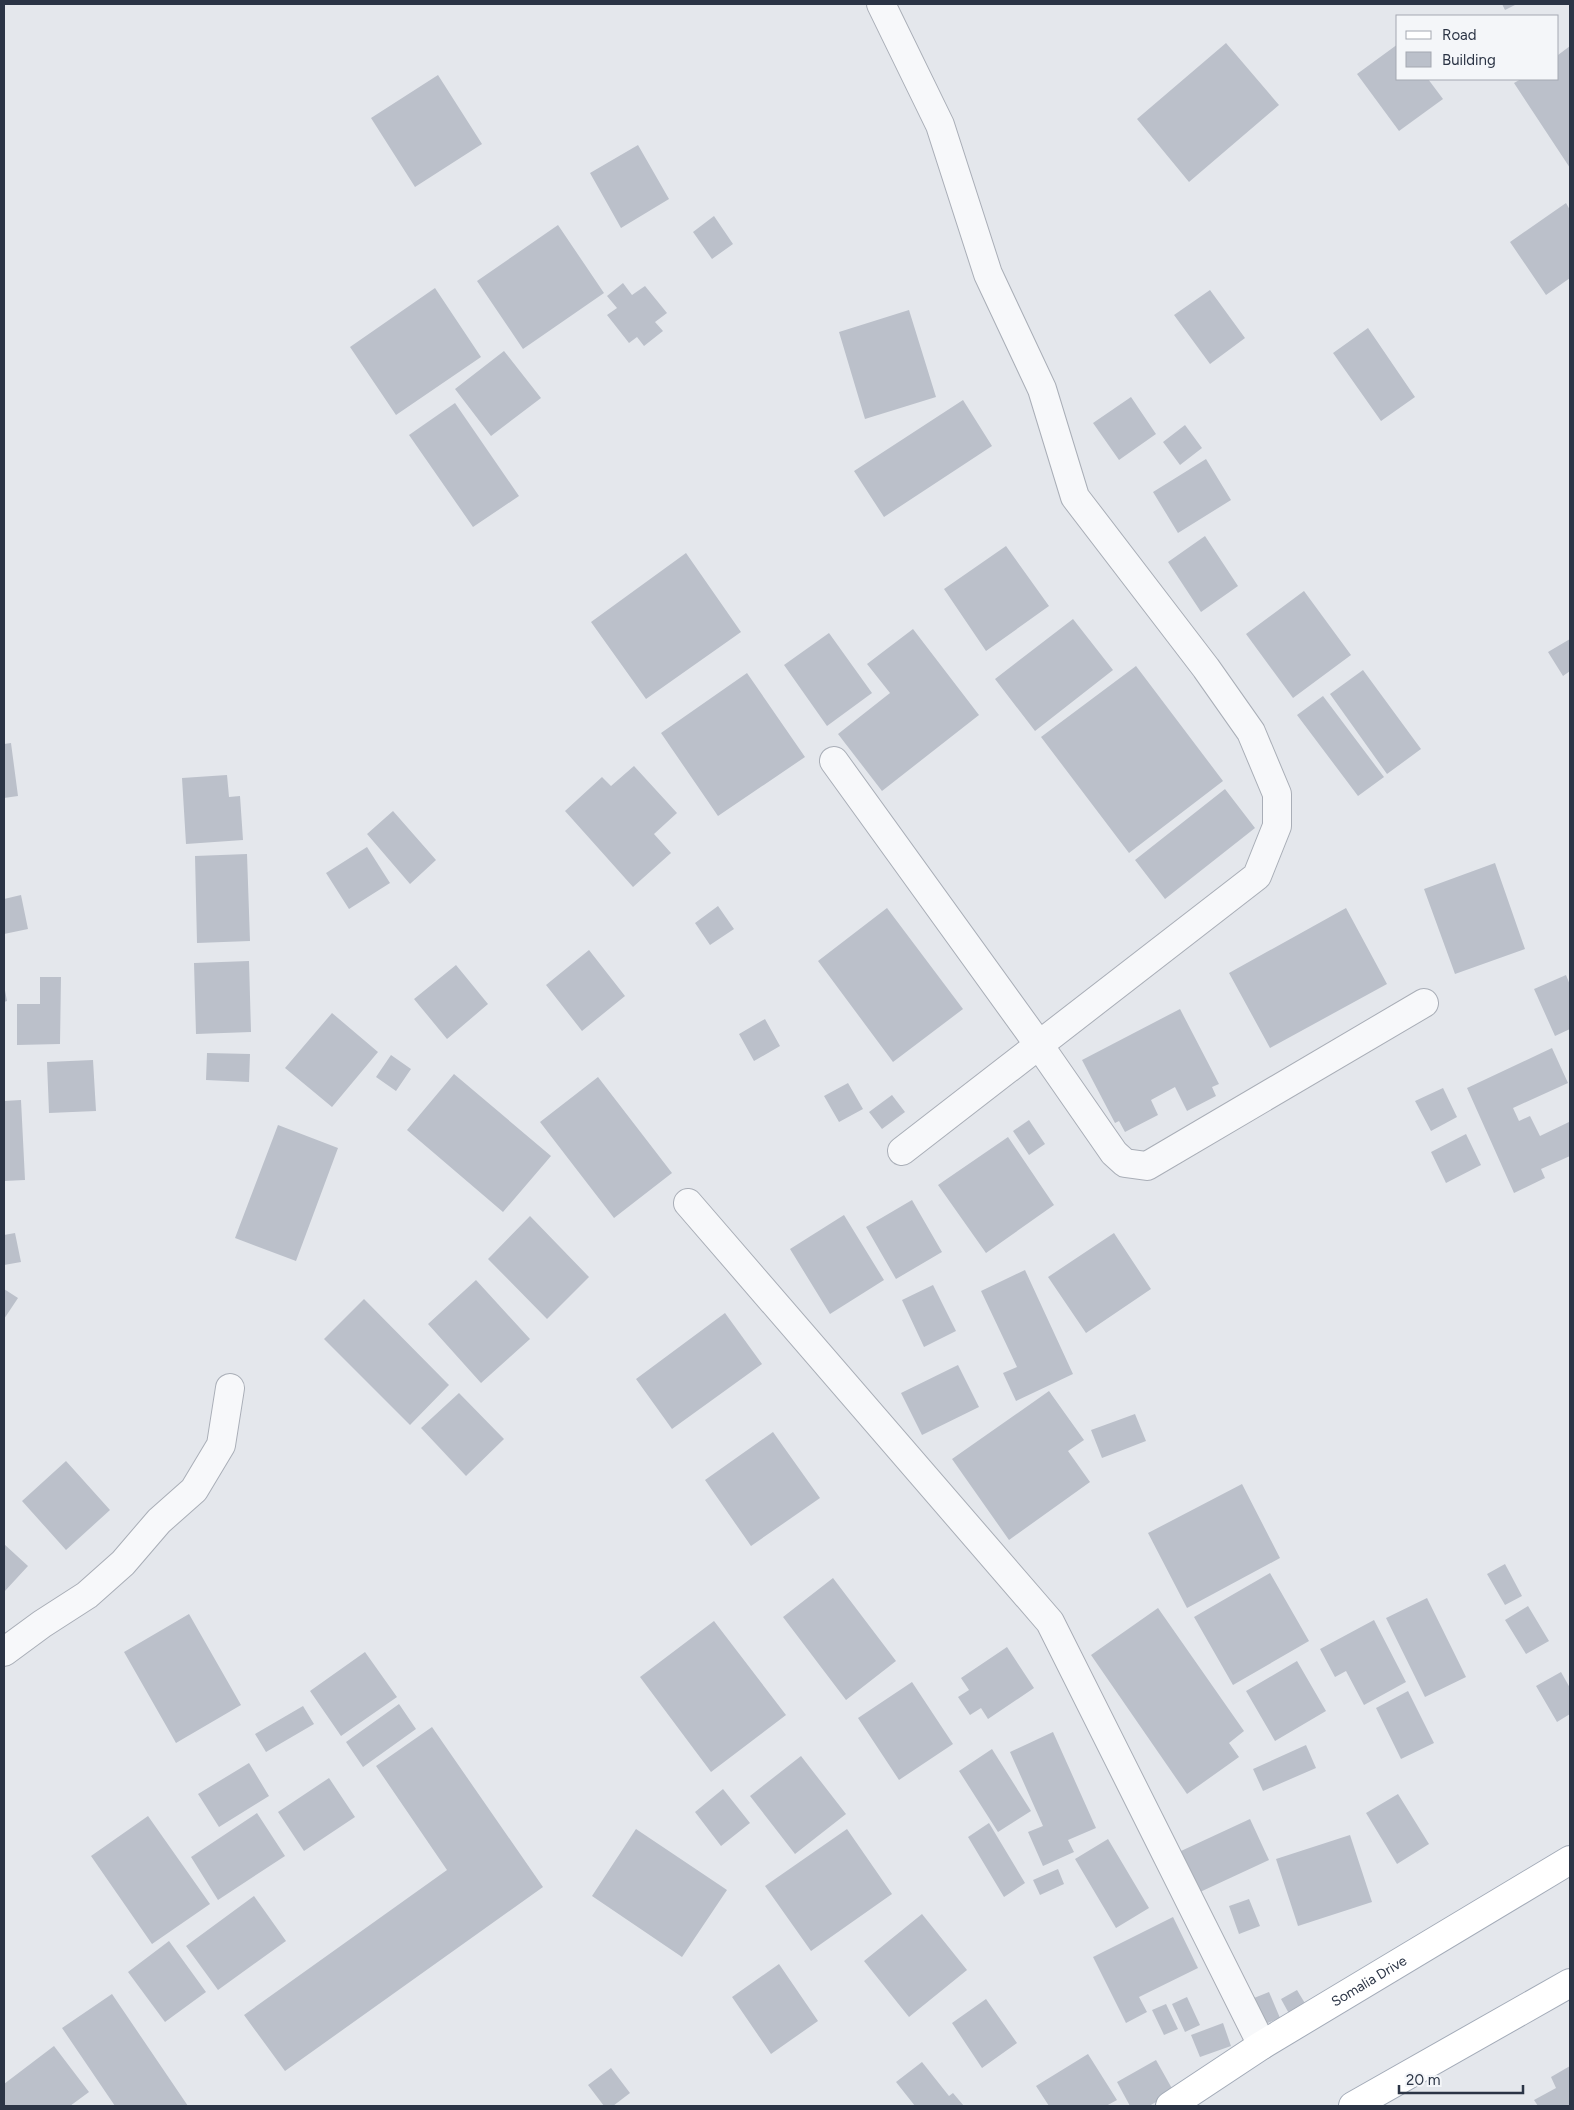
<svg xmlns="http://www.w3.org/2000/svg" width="1574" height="2110" viewBox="0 0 1574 2110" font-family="Figtree,sans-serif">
<rect width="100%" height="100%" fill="#e4e7ec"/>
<path fill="#bbc0ca" d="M 1502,4 L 1517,4 L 1505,10 Z
M 1226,43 L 1279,105 L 1189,182 L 1137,119 Z
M 1398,44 L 1398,79 L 1428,79 L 1443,99 L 1399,131 L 1357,74 Z
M 1570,46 L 1570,168 L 1514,83 L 1521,79 L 1558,79 L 1558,55 Z
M 438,75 L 482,144 L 415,187 L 371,118 Z
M 638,145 L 669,199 L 621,228 L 590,173 Z
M 1566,203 L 1570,210 L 1570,278 L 1546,295 L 1510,242 Z
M 714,216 L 733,244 L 712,259 L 693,232 Z
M 558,225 L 604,293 L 523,349 L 477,281 Z
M 623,283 L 632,295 L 645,286 L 667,313 L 655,322 L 663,331 L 644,346 L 637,337 L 629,343 L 607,315 L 617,308 L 607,296 Z
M 435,288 L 481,357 L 396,415 L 350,347 Z
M 1210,290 L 1245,338 L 1210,364 L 1174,315 Z
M 909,310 L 936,397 L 865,419 L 839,332 Z
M 1368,328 L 1415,397 L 1381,421 L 1333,353 Z
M 504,351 L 541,398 L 491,436 L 455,389 Z
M 1131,397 L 1156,434 L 1119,460 L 1093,423 Z
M 963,400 L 992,446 L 884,517 L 854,471 Z
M 455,403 L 519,496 L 473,527 L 409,435 Z
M 1185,425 L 1202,448 L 1180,465 L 1163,442 Z
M 1206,459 L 1231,500 L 1178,533 L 1153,492 Z
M 1205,536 L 1238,586 L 1201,612 L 1168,562 Z
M 1006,546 L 1049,606 L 986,651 L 944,589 Z
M 686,553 L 741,632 L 646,699 L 591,622 Z
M 1304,591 L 1351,655 L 1293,698 L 1246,634 Z
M 1073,619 L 1113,670 L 1035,731 L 995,679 Z
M 913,629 L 979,715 L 882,791 L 838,734 L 890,693 L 867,664 Z
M 829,633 L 872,693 L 827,726 L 784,665 Z
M 1570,639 L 1570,671 L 1563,676 L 1548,652 Z
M 1136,666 L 1223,781 L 1129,853 L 1041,737 Z
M 1363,670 L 1421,749 L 1387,774 L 1330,694 Z
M 747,673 L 805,757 L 718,816 L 661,733 Z
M 1323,696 L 1384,777 L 1358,796 L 1297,715 Z
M 11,743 L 18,796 L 4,798 L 4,744 Z
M 634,766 L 677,813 L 654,834 L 671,853 L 633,887 L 565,811 L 602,777 L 611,786 Z
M 227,775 L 229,797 L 240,796 L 243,840 L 186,844 L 182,778 Z
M 1225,789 L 1255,828 L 1165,899 L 1135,860 Z
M 393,811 L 436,860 L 410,884 L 367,834 Z
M 367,847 L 390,883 L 349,909 L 326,873 Z
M 247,854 L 250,941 L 197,943 L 195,856 Z
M 1495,863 L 1525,949 L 1455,974 L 1424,889 Z
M 21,895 L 28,929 L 4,934 L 4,899 Z
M 718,906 L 734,929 L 710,945 L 695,923 Z
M 887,908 L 963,1009 L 893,1062 L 818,961 Z
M 1346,908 L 1387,984 L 1270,1048 L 1229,973 Z
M 589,950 L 625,996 L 582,1031 L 546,985 Z
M 249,961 L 251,1032 L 196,1034 L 194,963 Z
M 456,965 L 488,1004 L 447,1039 L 414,999 Z
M 1566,975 L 1570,985 L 1570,1029 L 1555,1036 L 1534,989 Z
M 40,977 L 61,977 L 60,1044 L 17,1045 L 17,1004 L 40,1004 Z
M 4,985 L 7,1001 L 4,1002 Z
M 1180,1009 L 1219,1084 L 1212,1087 L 1216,1096 L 1187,1111 L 1175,1087 L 1151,1100 L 1158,1115 L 1125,1132 L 1119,1121 L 1115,1123 L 1082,1060 Z
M 332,1013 L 378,1052 L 332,1107 L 285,1068 Z
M 765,1019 L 780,1046 L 754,1061 L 739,1034 Z
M 1552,1048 L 1568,1083 L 1513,1108 L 1519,1121 L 1530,1116 L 1540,1136 L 1569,1122 L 1570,1156 L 1541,1169 L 1545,1178 L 1514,1193 L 1467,1088 Z
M 207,1053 L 250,1054 L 249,1082 L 206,1080 Z
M 391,1055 L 411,1069 L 396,1091 L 376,1077 Z
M 93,1060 L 96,1111 L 49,1113 L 47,1062 Z
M 454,1074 L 551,1156 L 503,1212 L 407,1130 Z
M 598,1077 L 672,1173 L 614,1218 L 540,1122 Z
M 848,1083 L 863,1109 L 839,1122 L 824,1096 Z
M 1443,1088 L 1457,1117 L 1431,1131 L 1415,1101 Z
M 892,1095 L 905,1112 L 882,1129 L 869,1112 Z
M 21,1100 L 25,1180 L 4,1181 L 4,1101 Z
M 1029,1120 L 1045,1144 L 1029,1155 L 1013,1131 Z
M 278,1125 L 338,1148 L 296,1261 L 235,1238 Z
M 1466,1134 L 1481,1165 L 1446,1183 L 1431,1152 Z
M 1008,1137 L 1054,1205 L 986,1253 L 938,1185 Z
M 912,1200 L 942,1252 L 896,1279 L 866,1227 Z
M 844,1215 L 884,1280 L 830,1314 L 790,1249 Z
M 530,1216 L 589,1277 L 547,1319 L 488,1259 Z
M 15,1233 L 21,1262 L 4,1265 L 4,1235 Z
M 1114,1233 L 1151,1289 L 1086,1333 L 1048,1277 Z
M 1025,1270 L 1073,1374 L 1016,1401 L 1003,1373 L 1017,1367 L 981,1291 Z
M 476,1280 L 530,1339 L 481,1383 L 428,1324 Z
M 933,1285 L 956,1331 L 924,1347 L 902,1300 Z
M 4,1289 L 18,1298 L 4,1319 Z
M 364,1299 L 449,1385 L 410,1425 L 324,1339 Z
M 725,1313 L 762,1364 L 672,1429 L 636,1379 Z
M 958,1365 L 979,1407 L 922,1435 L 901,1393 Z
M 1049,1391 L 1084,1440 L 1068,1451 L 1090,1482 L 1009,1540 L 952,1459 Z
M 459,1393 L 504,1439 L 466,1476 L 421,1428 Z
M 1135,1414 L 1146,1441 L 1102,1458 L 1091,1430 Z
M 773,1432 L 820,1498 L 751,1546 L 705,1480 Z
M 66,1461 L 110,1510 L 66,1550 L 22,1501 Z
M 1242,1484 L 1280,1558 L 1187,1608 L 1148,1533 Z
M 4,1544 L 28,1566 L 4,1592 Z
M 1505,1564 L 1522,1596 L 1505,1605 L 1487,1574 Z
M 1270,1573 L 1309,1641 L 1233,1685 L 1194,1617 Z
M 833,1578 L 896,1661 L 846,1700 L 783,1617 Z
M 1427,1598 L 1466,1677 L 1425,1697 L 1386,1618 Z
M 1528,1606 L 1549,1641 L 1526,1654 L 1505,1620 Z
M 1158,1608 L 1244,1731 L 1229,1743 L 1239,1757 L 1187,1794 L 1091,1655 Z
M 189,1614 L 241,1705 L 176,1743 L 124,1652 Z
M 1374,1620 L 1406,1682 L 1364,1705 L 1346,1671 L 1335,1677 L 1320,1649 Z
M 714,1621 L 786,1715 L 711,1772 L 640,1677 Z
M 1007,1647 L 1034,1688 L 988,1719 L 981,1708 L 970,1715 L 958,1697 L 969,1690 L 961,1678 Z
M 365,1652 L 397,1697 L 341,1736 L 310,1691 Z
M 1297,1661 L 1326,1711 L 1275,1741 L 1246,1691 Z
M 1561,1672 L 1570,1688 L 1570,1714 L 1557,1722 L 1536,1686 Z
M 912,1682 L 953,1744 L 899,1780 L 858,1718 Z
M 1408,1691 L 1434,1743 L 1401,1759 L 1376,1708 Z
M 399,1704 L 416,1729 L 363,1767 L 346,1742 Z
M 303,1706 L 314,1724 L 266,1752 L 255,1734 Z
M 432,1727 L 543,1887 L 285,2071 L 244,2015 L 447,1870 L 376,1766 Z
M 1053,1732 L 1096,1828 L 1068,1840 L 1074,1852 L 1043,1866 L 1028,1832 L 1043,1826 L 1010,1752 Z
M 1306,1745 L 1316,1768 L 1263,1791 L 1253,1769 Z
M 992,1749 L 1031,1811 L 998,1832 L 959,1771 Z
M 801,1756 L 846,1814 L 795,1854 L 750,1796 Z
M 249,1763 L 269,1796 L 219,1827 L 198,1794 Z
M 329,1778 L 355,1817 L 304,1851 L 278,1812 Z
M 723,1789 L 750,1823 L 721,1846 L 695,1812 Z
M 1398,1794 L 1429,1844 L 1397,1864 L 1366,1813 Z
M 257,1813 L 285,1856 L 218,1900 L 191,1857 Z
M 148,1816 L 210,1904 L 152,1944 L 91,1856 Z
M 1250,1819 L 1269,1860 L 1200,1892 L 1181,1851 Z
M 989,1823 L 1025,1883 L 1004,1897 L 968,1837 Z
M 636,1829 L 727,1890 L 682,1957 L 592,1896 Z
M 847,1829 L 892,1894 L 811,1951 L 765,1886 Z
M 1350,1835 L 1372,1902 L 1298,1926 L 1276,1859 Z
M 1108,1839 L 1149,1908 L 1116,1928 L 1075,1859 Z
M 1058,1869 L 1064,1884 L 1040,1895 L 1033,1880 Z
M 254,1896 L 286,1941 L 218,1990 L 186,1946 Z
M 1249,1899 L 1260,1926 L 1239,1934 L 1229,1906 Z
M 922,1914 L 967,1970 L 909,2017 L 864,1961 Z
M 1173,1917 L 1198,1968 L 1139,1997 L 1147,2012 L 1126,2023 L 1093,1957 Z
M 169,1941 L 206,1992 L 165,2022 L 128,1972 Z
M 779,1964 L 818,2021 L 771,2054 L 732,1997 Z
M 1297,1990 L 1309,2010 L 1292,2019 L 1281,1999 Z
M 1269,1992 L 1280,2018 L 1265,2024 L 1254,1998 Z
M 112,1994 L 188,2106 L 115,2106 L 62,2028 Z
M 1187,1997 L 1200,2025 L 1185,2032 L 1172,2004 Z
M 986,1999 L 1017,2043 L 982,2068 L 952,2023 Z
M 1166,2004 L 1178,2029 L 1164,2035 L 1152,2010 Z
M 1223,2023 L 1231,2046 L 1200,2057 L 1191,2035 Z
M 54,2046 L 89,2092 L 70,2106 L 4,2106 L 4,2084 Z
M 1088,2054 L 1117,2100 L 1106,2106 L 1049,2106 L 1036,2086 Z
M 1156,2060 L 1174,2092 L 1149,2106 L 1130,2106 L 1117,2082 Z
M 922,2062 L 949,2096 L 953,2093 L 964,2106 L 915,2106 L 896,2082 Z
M 1570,2066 L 1570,2106 L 1538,2106 L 1534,2100 L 1556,2088 L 1551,2077 Z
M 611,2068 L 630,2093 L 613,2106 L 604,2106 L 588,2085 Z"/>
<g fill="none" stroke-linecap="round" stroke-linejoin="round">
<g stroke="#a9aeb7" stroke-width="30">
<path id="minor" d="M 881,4 L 940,125 L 988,274 L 1042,389 L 1075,497 L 1206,668 L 1251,732 L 1277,794 L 1277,826 L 1257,876 L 902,1151
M 834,761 L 1039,1045 L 1114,1153 L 1125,1163 L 1147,1166 L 1424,1003
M 688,1203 L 1050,1622 L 1262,2045
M 4,1652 L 42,1624 L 87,1595 L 123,1563 L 159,1521 L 194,1490 L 221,1445 L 230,1388"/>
</g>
<g stroke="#a3abb8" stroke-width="30">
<g id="major">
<path id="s1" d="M 1170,2106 L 1262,2045 L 1570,1860"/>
<path d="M 1353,2106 L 1570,1983"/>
</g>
</g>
<use href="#minor" stroke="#f7f8fa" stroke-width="28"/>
<use href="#major" stroke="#fff" stroke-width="28"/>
</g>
<g text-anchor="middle" stroke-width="4.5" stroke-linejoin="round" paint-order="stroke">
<g font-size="14" fill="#2b3445" stroke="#f4f6f9">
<text dy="5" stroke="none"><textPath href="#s1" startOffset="235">Somalia Drive</textPath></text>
</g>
</g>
<rect width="1574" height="2110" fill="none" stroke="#2b3445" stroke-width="10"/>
<rect x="1396" y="15" width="162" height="65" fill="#f4f6f9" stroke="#a4a8b1"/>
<rect x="1406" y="31" width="25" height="8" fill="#ffffff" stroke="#a4a8b1"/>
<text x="1442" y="40" font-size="15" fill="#2b3445">Road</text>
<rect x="1406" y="52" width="25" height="15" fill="#bbc0ca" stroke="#a4a8b1"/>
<text x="1442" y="65" font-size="15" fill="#2b3445">Building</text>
<path d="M1399 2085v8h124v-8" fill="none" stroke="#2b3445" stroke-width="2.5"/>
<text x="1406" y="2085" font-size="15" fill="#2b3445" stroke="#f4f6f9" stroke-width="4" paint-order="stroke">20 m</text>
</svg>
